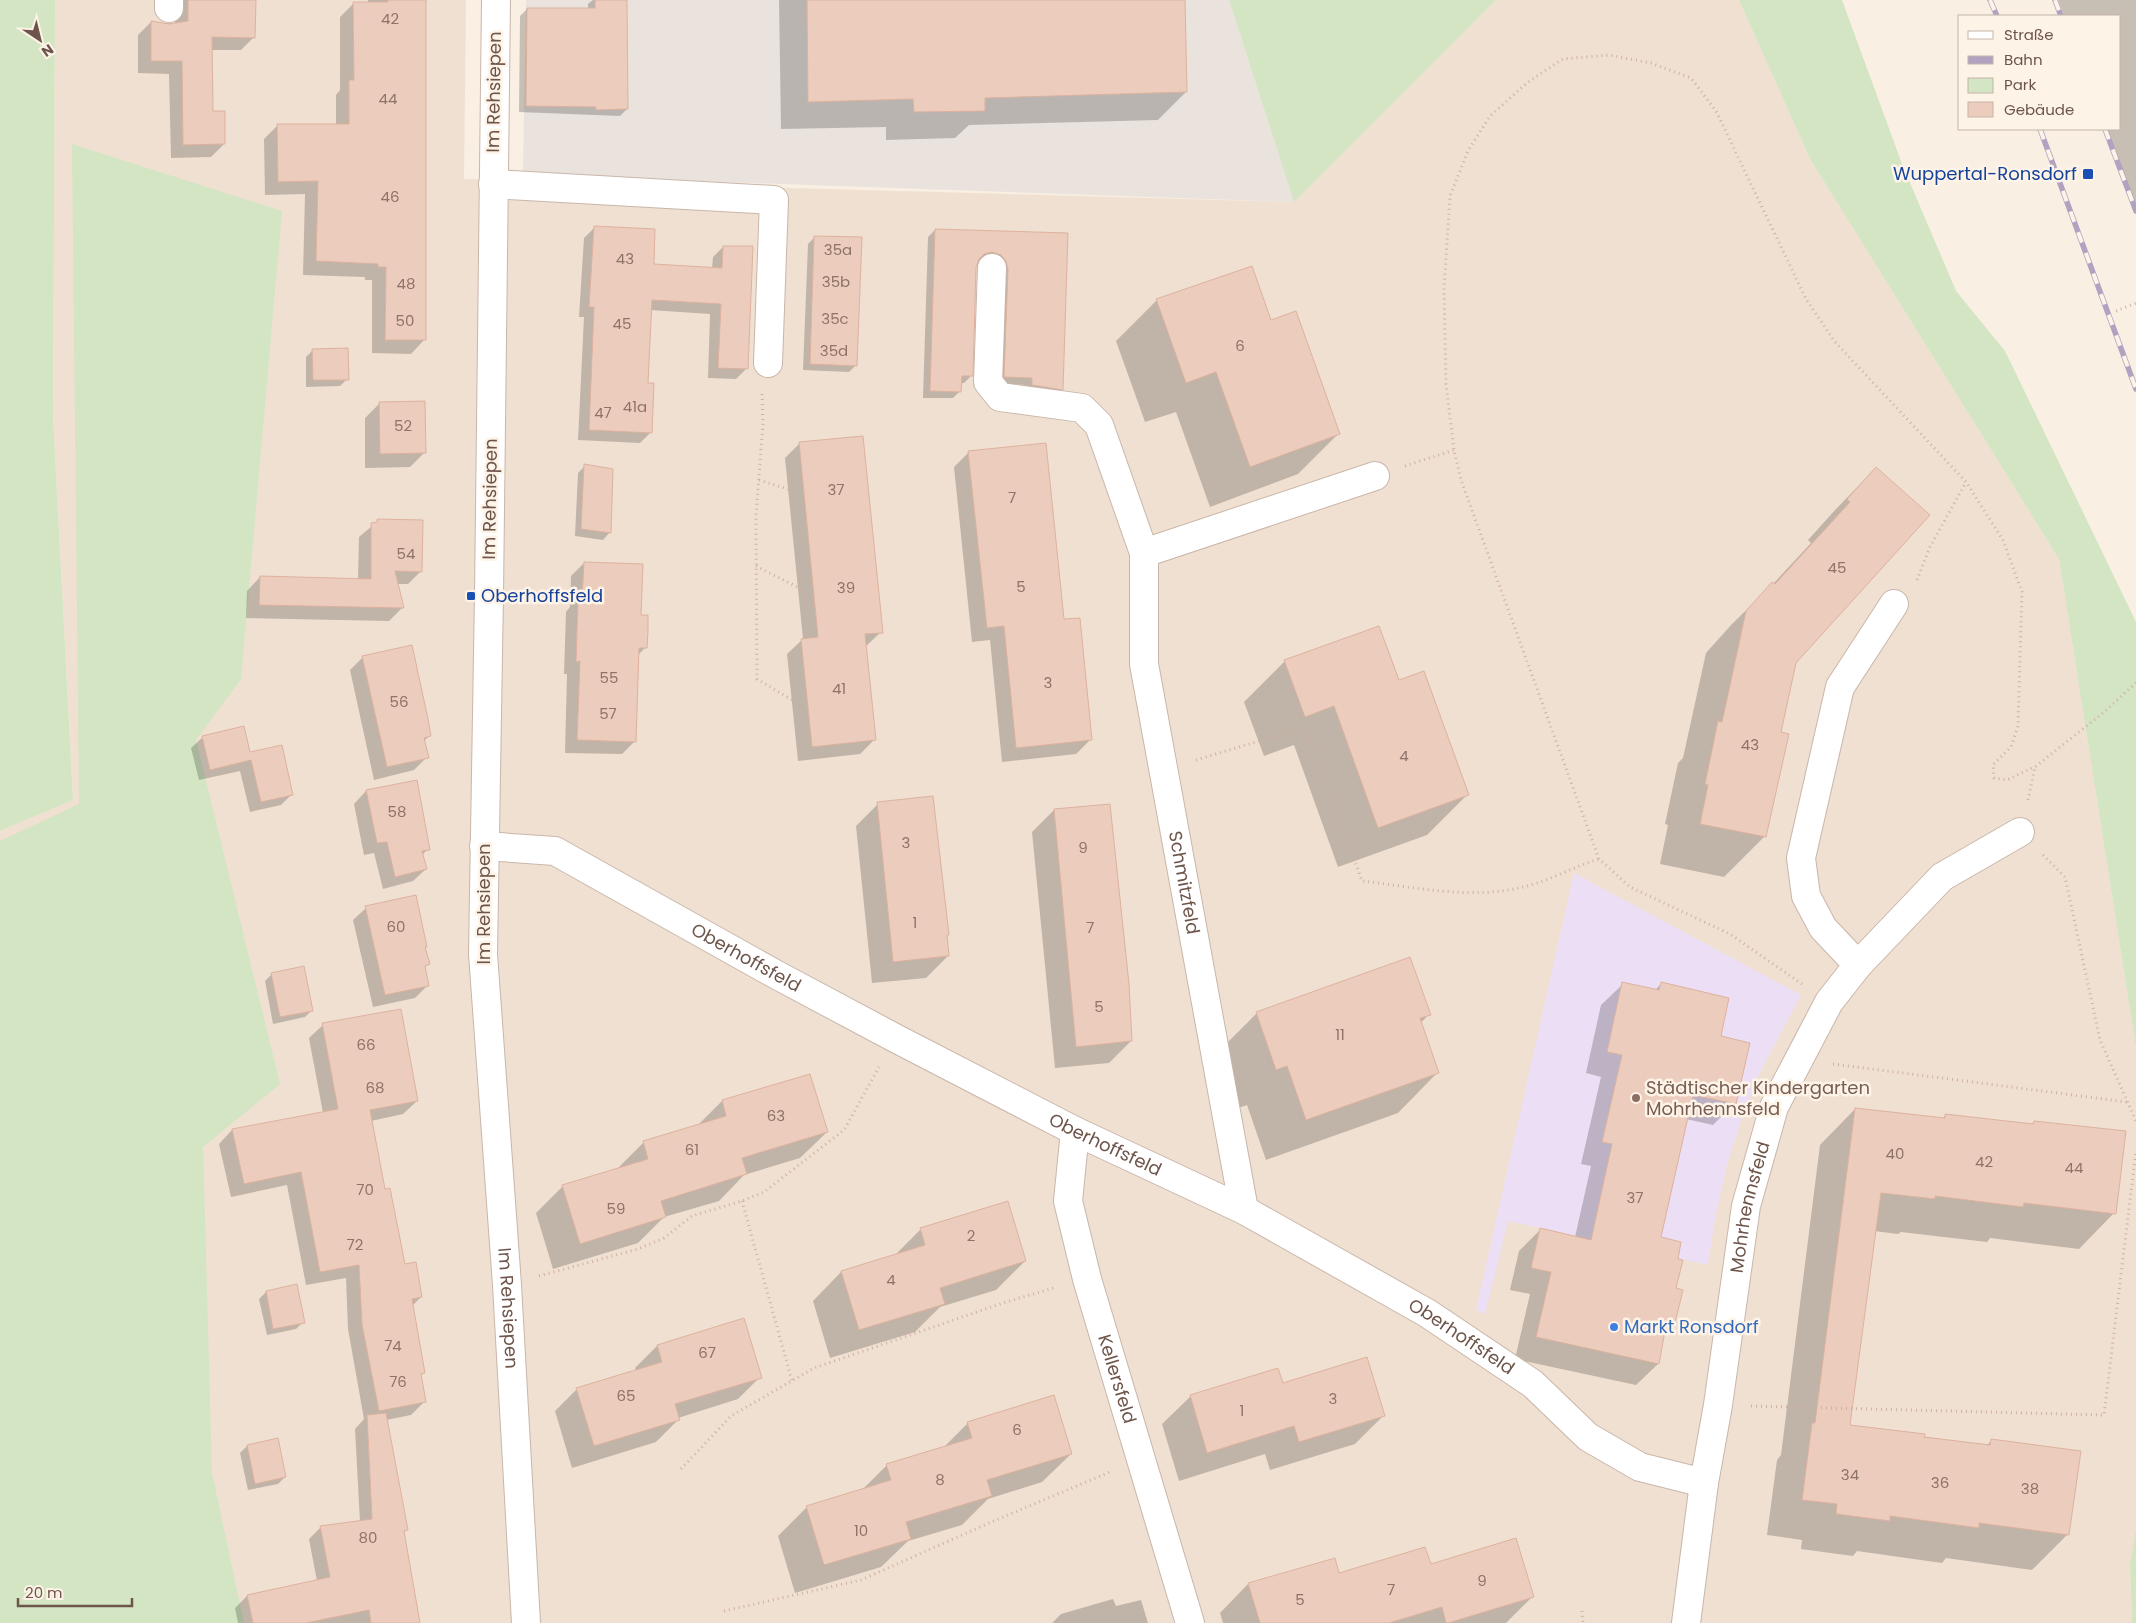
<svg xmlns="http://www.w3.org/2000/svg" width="2136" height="1623" viewBox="0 0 2136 1623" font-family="Poppins,sans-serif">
<rect width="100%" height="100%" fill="#f9efe2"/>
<path fill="#f0e0d1" d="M 55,0 L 466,0 L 464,179 L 1293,202 L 1496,0 L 1739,0 L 1810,159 L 2059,559 L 2136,1048 L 2136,1528 L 2130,1564 L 2132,1623 L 0,1623 L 0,831 L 73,800 L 53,417 Z"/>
<path fill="#e9e2dd" d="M 526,0 L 1229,0 L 1294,202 L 523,175 Z"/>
<path fill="#ecdff5" d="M 1574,873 L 1801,995 L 1758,1076 L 1741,1121 L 1726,1168 L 1715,1219 L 1708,1265 L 1508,1221 L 1485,1315 L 1476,1309 Z"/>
<path fill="#d3e5c2" d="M 0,0 L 55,0 L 53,417 L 73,800 L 0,831 Z
M 1229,0 L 1496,0 L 1294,202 Z
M 1739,0 L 1842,0 L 1902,164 L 1956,291 L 2005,351 L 2136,622 L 2136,1048 L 2059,559 L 1810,159 Z
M 72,144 L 282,211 L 241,679 L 196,740 L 280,1084 L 203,1147 L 212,1473 L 244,1623 L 0,1623 L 0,841 L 79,804 Z
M 2136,1528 L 2136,1623 L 2132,1623 L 2130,1564 Z"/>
<path fill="#0003" d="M 177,0 L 254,0 L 254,37 L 241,50 L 211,50 L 212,113 L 224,144 L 211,157 L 171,158 L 169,74 L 138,73 L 138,35 L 151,22 L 175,24 L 175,2 Z
M 368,0 L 426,0 L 424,340 L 411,354 L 372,353 L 372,280 L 365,280 L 365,277 L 303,275 L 305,194 L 265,195 L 264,139 L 277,126 L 336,125 L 336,95 L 340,90 L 340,17 L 354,3 L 368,3 Z
M 593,0 L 625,0 L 627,109 L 620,116 L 519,112 L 520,16 L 527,9 L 588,10 L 588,4 Z
M 779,0 L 1184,0 L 1186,92 L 1158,120 L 969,125 L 955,138 L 886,140 L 886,127 L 781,129 Z
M 2058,0 L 2136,0 L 2136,209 L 2106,129 L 2120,129 L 2120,16 L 2064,16 Z
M 594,228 L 653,265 L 712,269 L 713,257 L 723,247 L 747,368 L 736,379 L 708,378 L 710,314 L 650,310 L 647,384 L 651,432 L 640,443 L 578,440 L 584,317 L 579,317 L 584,238 Z
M 935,230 L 1067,235 L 1062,389 L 1055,396 L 1025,392 L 1025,385 L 997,383 L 984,259 L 977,261 L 975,267 L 971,376 L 964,383 L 960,383 L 960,391 L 953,398 L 923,398 L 928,237 Z
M 815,237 L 856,365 L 849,372 L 803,370 L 808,244 Z
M 1251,267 L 1270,322 L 1338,434 L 1298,474 L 1210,507 L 1176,412 L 1145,422 L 1116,341 L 1156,301 Z
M 313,350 L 347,379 L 340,386 L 306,387 L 306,357 Z
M 380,403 L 425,452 L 410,467 L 365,468 L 365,418 Z
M 799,444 L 881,632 L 865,647 L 875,739 L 860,754 L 798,761 L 787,654 L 803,639 L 785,458 Z
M 969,452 L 1062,621 L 1091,739 L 1076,754 L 1002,762 L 990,640 L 972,642 L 954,467 Z
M 585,466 L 610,532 L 603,540 L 575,536 L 578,473 Z
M 1876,468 L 1795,663 L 1780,733 L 1765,836 L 1724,877 L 1660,864 L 1668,825 L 1665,824 L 1678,763 L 1683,758 L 1706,653 L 1732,624 L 1773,584 L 1811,543 L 1808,540 L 1836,509 Z
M 378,521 L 421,571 L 408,584 L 397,584 L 402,608 L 389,621 L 246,618 L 247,591 L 260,577 L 358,580 L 359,537 Z
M 584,563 L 640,616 L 645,648 L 638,655 L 635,741 L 622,754 L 565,753 L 567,674 L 564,674 L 566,612 L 570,607 L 571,576 Z
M 363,657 L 429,736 L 424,741 L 427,757 L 414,770 L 374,780 L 350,670 Z
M 1285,661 L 1398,682 L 1467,795 L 1427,835 L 1338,867 L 1294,745 L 1264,756 L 1244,702 Z
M 203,737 L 249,754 L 292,794 L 281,805 L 250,812 L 240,771 L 199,780 L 191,748 Z
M 366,791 L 428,849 L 422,855 L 426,869 L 413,881 L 383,889 L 374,853 L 364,855 L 354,804 Z
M 878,804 L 948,956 L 926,978 L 872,983 L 856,826 Z
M 1054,810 L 1131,1041 L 1109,1063 L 1055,1068 L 1032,832 Z
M 366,908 L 426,946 L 424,948 L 428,964 L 424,968 L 427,986 L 415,998 L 373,1007 L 353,920 Z
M 1410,959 L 1429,1014 L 1420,1024 L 1438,1072 L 1398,1113 L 1266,1160 L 1247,1105 L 1235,1109 L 1216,1054 L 1256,1014 Z
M 272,974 L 312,1010 L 305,1017 L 273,1024 L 265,981 Z
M 1623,984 L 1654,991 L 1661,984 L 1719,1037 L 1735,1103 L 1713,1125 L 1686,1119 L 1660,1238 L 1676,1260 L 1673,1326 L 1663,1336 L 1658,1364 L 1636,1385 L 1515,1359 L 1530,1294 L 1510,1290 L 1519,1251 L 1541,1229 L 1575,1237 L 1591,1166 L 1581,1164 L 1601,1077 L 1586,1073 L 1601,1005 Z
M 323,1025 L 417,1101 L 403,1114 L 371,1121 L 384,1190 L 404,1265 L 421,1297 L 412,1306 L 424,1373 L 420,1376 L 425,1401 L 411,1415 L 386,1420 L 406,1530 L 403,1534 L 418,1623 L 238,1623 L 235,1608 L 247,1596 L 317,1581 L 309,1539 L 321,1527 L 360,1522 L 355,1429 L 364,1419 L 348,1329 L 346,1278 L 306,1285 L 287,1185 L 231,1197 L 219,1144 L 232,1130 L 323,1113 L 309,1038 Z
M 722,1101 L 827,1132 L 800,1158 L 744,1175 L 719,1201 L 664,1217 L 638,1243 L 553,1269 L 536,1213 L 563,1186 L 616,1170 L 643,1143 L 697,1126 Z
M 1855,1109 L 1942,1119 L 1945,1116 L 2031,1125 L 2034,1122 L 2114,1213 L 2079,1249 L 1990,1238 L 1987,1242 L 1901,1232 L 1898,1234 L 1874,1231 L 1849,1426 L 1986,1446 L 1991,1441 L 2068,1534 L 2032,1570 L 1946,1558 L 1942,1563 L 1857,1551 L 1853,1556 L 1801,1549 L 1802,1540 L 1767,1535 L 1777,1460 L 1781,1455 L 1820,1145 Z
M 921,1229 L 1025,1261 L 996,1290 L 940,1307 L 915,1332 L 830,1358 L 813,1301 L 841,1272 L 894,1256 Z
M 266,1292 L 303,1322 L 296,1329 L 267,1335 L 259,1299 Z
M 657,1346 L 760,1377 L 738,1399 L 678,1418 L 678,1420 L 656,1442 L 572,1468 L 555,1411 L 577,1389 L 636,1371 L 635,1368 Z
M 1282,1384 L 1384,1415 L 1355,1444 L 1270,1470 L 1265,1454 L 1179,1481 L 1162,1424 L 1191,1396 Z
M 968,1423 L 1071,1454 L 1042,1482 L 988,1499 L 962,1525 L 908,1541 L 881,1567 L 795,1593 L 778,1536 L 807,1507 L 861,1491 L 887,1465 L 943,1448 Z
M 247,1446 L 285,1477 L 278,1484 L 248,1490 L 240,1453 Z
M 1430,1565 L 1532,1597 L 1506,1623 L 1223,1623 L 1220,1613 L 1248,1584 Z
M 1113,1599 L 1116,1606 L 1141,1600 L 1148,1623 L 1052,1623 L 1061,1614 Z"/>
<path fill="#ecccbc" stroke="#ddb29e" d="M 188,0 L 256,0 L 255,38 L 212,37 L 213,111 L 225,111 L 225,144 L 183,145 L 182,61 L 151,61 L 151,21 L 169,24 L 188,21 Z
M 388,0 L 426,0 L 426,340 L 385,340 L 386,267 L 378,267 L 378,264 L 316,261 L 318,181 L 278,182 L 277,124 L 349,124 L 349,80 L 354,80 L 353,2 L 388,2 Z
M 595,0 L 627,0 L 628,109 L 596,110 L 596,107 L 526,106 L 527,8 L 595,8 Z
M 807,0 L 1185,0 L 1187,92 L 985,98 L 985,111 L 914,112 L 913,99 L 808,102 Z
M 594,226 L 655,229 L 654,264 L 722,268 L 723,246 L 753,246 L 748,369 L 718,368 L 721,304 L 652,300 L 648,383 L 654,383 L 652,433 L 589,430 L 594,307 L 589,307 Z
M 935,229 L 1068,233 L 1063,390 L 1032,385 L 1032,378 L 1004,377 L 1008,269 L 1006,261 L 1001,255 L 992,252 L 984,254 L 979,259 L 976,267 L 973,376 L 962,376 L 961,392 L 930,391 Z
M 814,236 L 862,237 L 857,366 L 810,364 Z
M 1252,266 L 1271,320 L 1296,311 L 1340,434 L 1250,467 L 1216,372 L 1186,383 L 1156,299 Z
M 348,348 L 349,380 L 313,380 L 312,349 Z
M 425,401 L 426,453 L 380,454 L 379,402 Z
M 863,436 L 883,633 L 865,634 L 876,740 L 812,747 L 801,639 L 818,637 L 799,442 Z
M 1046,443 L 1064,619 L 1080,618 L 1092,740 L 1016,748 L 1004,626 L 987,628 L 968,451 Z
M 584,464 L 613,469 L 611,533 L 581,529 Z
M 1876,467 L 1930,515 L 1796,663 L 1781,732 L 1789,734 L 1766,837 L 1700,824 L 1708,785 L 1705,784 L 1718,721 L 1722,722 L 1746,611 L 1772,582 L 1775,584 L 1850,502 L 1847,499 Z
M 377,519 L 423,520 L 422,572 L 395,571 L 404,608 L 259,605 L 260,576 L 371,579 L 371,523 L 377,522 Z
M 584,562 L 643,564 L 641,615 L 648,615 L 648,631 L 647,648 L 639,648 L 636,742 L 577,740 L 580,661 L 576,662 L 578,597 L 582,598 Z
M 1379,626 L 1399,680 L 1424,671 L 1469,795 L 1378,828 L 1334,706 L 1305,717 L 1284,660 Z
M 412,645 L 428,719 L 431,736 L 424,738 L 429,758 L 387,767 L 362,656 Z
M 244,726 L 250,752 L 282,745 L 293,795 L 261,802 L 251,760 L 210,770 L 202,736 Z
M 417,780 L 430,850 L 422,851 L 427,869 L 395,877 L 387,842 L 377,843 L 366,790 Z
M 933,796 L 949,935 L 947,935 L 949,956 L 893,962 L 877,802 Z
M 1110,804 L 1129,984 L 1132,1041 L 1076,1047 L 1054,809 Z
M 416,895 L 427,947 L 425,947 L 430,964 L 425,966 L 429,986 L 385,995 L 365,906 Z
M 1410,957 L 1431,1015 L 1420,1018 L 1439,1073 L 1306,1120 L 1287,1066 L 1276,1070 L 1256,1012 Z
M 304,966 L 313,1011 L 280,1017 L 271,973 Z
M 1622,982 L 1659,990 L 1661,982 L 1729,998 L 1721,1036 L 1750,1043 L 1736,1104 L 1693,1095 L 1661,1237 L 1681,1242 L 1678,1259 L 1683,1260 L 1676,1288 L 1683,1290 L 1674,1327 L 1666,1325 L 1659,1364 L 1536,1337 L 1551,1272 L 1531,1268 L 1540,1228 L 1591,1240 L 1612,1144 L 1602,1142 L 1622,1055 L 1607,1052 Z
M 401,1009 L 418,1101 L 370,1110 L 385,1189 L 390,1188 L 405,1264 L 416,1262 L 422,1297 L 412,1299 L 425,1373 L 421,1374 L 426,1402 L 379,1411 L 362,1325 L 359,1265 L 320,1272 L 301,1172 L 244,1184 L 232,1129 L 338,1109 L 322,1023 Z
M 810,1074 L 828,1132 L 742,1158 L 747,1174 L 661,1201 L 666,1217 L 580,1244 L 562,1185 L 648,1159 L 643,1141 L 726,1116 L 722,1100 Z
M 1855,1108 L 1945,1118 L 1945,1114 L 2033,1124 L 2034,1121 L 2126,1131 L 2116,1214 L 2024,1203 L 2023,1207 L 1935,1196 L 1935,1199 L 1881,1193 L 1850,1425 L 1925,1434 L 1924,1437 L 1990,1445 L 1991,1439 L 2081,1451 L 2069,1535 L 1979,1523 L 1979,1528 L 1890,1516 L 1890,1521 L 1836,1514 L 1837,1504 L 1802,1500 L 1812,1423 L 1815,1423 Z
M 1008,1201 L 1026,1261 L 940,1288 L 945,1304 L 859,1330 L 841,1271 L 925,1245 L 920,1228 Z
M 297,1284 L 305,1323 L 273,1329 L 266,1291 Z
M 744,1318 L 762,1378 L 675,1404 L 680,1420 L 594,1446 L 576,1388 L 662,1362 L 657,1345 Z
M 1367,1357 L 1385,1416 L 1299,1442 L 1294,1426 L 1207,1453 L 1190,1395 L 1278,1368 L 1283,1383 Z
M 1054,1395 L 1072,1454 L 987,1480 L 992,1496 L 906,1522 L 911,1539 L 824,1565 L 806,1506 L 891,1480 L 886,1464 L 972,1438 L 967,1422 Z
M 386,1413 L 408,1530 L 404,1531 L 420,1623 L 371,1623 L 369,1610 L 306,1623 L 253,1623 L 247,1595 L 330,1577 L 320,1526 L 372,1519 L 367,1415 Z
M 278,1438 L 286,1477 L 255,1484 L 247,1445 Z
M 1516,1538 L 1534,1597 L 1448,1623 L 1446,1623 L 1442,1607 L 1389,1623 L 1260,1623 L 1248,1583 L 1335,1558 L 1339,1573 L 1425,1547 L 1431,1564 Z"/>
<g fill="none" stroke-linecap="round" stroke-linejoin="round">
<g stroke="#c9b6aa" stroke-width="30">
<g id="minor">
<path d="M 169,0 L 169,8"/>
<path id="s1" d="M 496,0 L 489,594 L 483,954 L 507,1285 L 526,1623"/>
<path d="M 493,184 L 774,200 L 768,363"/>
<path id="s2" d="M 992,268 L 988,382 L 1000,397 L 1082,408 L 1099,425 L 1144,553 L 1144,664 L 1244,1210"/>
<path d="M 1144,553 L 1375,476"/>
<path id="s3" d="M 484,846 L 555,851 L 775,974 L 895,1038 L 1075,1131 L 1244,1210 L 1427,1313 L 1533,1384 L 1588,1437 L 1640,1467 L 1704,1483"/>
<path d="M 1858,965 L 1823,928 L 1806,896 L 1801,858 L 1840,687 L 1894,604"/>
<path id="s4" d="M 1075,1131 L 1068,1201 L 1087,1279 L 1190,1623"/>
<path id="s5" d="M 1686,1623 L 1704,1483 L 1718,1405 L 1746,1206 L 1774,1107 L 1829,1002 L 1858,965 L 1942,877 L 2020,832"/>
</g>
</g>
<path stroke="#d0b0a0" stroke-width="3" stroke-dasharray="1 4" stroke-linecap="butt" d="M 2116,311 L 2136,303
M 762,394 L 763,423 L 756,516 L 757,679 L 792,700
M 1405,466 L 1454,450
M 759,480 L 794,491
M 756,566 L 805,591
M 1917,580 L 1930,547 L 1966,482
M 1196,760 L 1306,727 L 1362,881 C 1414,887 1471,900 1523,887 C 1549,881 1573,867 1599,859
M 2028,800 L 2035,767
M 2043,855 L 2065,877 L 2100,1040 L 2136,1121
M 1802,984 L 1730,934 L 1630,887 L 1599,859 L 1461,480 L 1454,450 L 1446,384 L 1444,289 L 1450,196 L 1468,151 L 1490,116 L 1528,82 L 1563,59 L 1609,55 L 1651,63 L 1691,78 L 1716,111 L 1806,299 L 1835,342 L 1966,482 L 2003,540 L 2022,592 L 2018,726 L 2011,747 L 1993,765 L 1994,778 L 2007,780 L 2036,766 L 2103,713 L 2136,683
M 1833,1064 L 2127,1102
M 742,1201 L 792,1381
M 539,1276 L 638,1249 L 664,1238 L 692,1216 L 742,1201 L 764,1192 L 844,1130 L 879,1067
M 1751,1406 L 2104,1415 L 2136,1151
M 681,1469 L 731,1416 L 814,1368 L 1006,1302 L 1054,1288
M 724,1611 L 861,1580 L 989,1523 L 1110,1472
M 1582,1611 L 1583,1623"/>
<use href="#minor" stroke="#fff" stroke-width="28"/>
<g stroke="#b1a2c1" stroke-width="5.5">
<path id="rail" d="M 1990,0 L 1997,16
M 2055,0 L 2061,16
M 2040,129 L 2136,389
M 2105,129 L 2136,211"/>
</g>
<use href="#rail" stroke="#fdf3e7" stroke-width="4" stroke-dasharray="11" stroke-linecap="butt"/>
</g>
<g fill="#1a4fb4" stroke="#fdf3e7" stroke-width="2">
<rect x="2082" y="168" width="12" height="12" rx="2.5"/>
<rect x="466" y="591" width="10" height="10" rx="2.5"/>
</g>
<circle fill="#8d6e63" stroke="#fdf3e7" stroke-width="2" cx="1636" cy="1098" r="5"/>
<circle fill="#3f7fe0" stroke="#fdf3e7" stroke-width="2" cx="1614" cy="1327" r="5"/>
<g text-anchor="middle" stroke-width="5" stroke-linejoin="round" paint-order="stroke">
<g font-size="15" fill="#8e7367">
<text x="390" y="24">42</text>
<text x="388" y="104">44</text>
<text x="390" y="202">46</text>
<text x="838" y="255">35a</text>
<text x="625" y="264">43</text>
<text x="836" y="287">35b</text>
<text x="406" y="289">48</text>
<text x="835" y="324">35c</text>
<text x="405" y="326">50</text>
<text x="622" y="329">45</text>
<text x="1240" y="351">6</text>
<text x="834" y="356">35d</text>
<text x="635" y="412">41a</text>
<text x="603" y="418">47</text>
<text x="403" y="431">52</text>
<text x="836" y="495">37</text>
<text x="1012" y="503">7</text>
<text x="406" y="559">54</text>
<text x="1837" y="573">45</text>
<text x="1021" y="592">5</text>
<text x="846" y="593">39</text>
<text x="609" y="683">55</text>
<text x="1048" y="688">3</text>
<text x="839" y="694">41</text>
<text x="399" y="707">56</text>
<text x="608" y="719">57</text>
<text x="1750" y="750">43</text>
<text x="1404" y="761">4</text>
<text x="397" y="817">58</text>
<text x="906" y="848">3</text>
<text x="1083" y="853">9</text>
<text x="915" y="928">1</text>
<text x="396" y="932">60</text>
<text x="1090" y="933">7</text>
<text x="1099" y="1012">5</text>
<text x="1340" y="1040">11</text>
<text x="366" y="1050">66</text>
<text x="375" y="1093">68</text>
<text x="776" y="1121">63</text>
<text x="692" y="1155">61</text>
<text x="1895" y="1159">40</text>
<text x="1984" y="1167">42</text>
<text x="2074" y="1173">44</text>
<text x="365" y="1195">70</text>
<text x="1635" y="1203">37</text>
<text x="616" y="1214">59</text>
<text x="971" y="1241">2</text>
<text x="355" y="1250">72</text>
<text x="891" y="1285">4</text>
<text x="393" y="1351">74</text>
<text x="707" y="1358">67</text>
<text x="398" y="1387">76</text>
<text x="626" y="1401">65</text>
<text x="1333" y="1404">3</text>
<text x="1242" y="1416">1</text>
<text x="1017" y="1435">6</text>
<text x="1850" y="1480">34</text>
<text x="940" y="1485">8</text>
<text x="1940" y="1488">36</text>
<text x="2030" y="1494">38</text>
<text x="861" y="1536">10</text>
<text x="368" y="1543">80</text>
<text x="1482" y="1586">9</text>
<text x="1391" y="1595">7</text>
<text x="1300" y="1605">5</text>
</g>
<g font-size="18" fill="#6e554b" stroke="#fdf3e7">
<text transform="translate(494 92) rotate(-89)" y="6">Im Rehsiepen</text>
<text transform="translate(490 499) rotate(-89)" y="6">Im Rehsiepen</text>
<text dy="6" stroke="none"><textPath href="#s2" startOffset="709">Schmitzfeld</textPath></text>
<text transform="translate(484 904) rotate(-90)" y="6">Im Rehsiepen</text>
<text dy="6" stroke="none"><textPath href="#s3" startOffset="290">Oberhoffsfeld</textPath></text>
<text dy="6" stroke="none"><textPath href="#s3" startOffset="695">Oberhoffsfeld</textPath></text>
<text dy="6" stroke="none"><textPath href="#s5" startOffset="421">Mohrhennsfeld</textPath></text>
<text dy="6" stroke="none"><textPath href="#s1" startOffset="1309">Im Rehsiepen</textPath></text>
<text dy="6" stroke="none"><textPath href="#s3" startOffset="1100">Oberhoffsfeld</textPath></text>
<text dy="6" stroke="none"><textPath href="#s4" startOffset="255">Kellersfeld</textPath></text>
</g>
<g font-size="18" fill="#164399" stroke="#fdf3e7" text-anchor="end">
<text x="2077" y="180">Wuppertal-Ronsdorf</text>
<text x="481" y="602" text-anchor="start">Oberhoffsfeld</text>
</g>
<g font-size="18" fill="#785e54" stroke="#fdf3e7" text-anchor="start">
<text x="1646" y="1094">Städtischer Kindergarten<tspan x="1646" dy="21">Mohrhennsfeld</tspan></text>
</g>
<g font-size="18" fill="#366cbe" stroke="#fdf3e7" text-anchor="start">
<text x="1624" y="1333">Markt Ronsdorf</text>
</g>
</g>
<rect x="1958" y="15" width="162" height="115" fill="#fdf3e7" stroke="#c4b4a9"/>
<rect x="1968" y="31" width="25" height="8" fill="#ffffff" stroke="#c4b4a9"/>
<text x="2004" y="40" font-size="15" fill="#6e554b">Straße</text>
<rect x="1968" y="56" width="25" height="8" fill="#b1a2c1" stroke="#c4b4a9"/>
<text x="2004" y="65" font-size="15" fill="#6e554b">Bahn</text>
<rect x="1968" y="78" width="25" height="15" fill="#d3e5c2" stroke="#c4b4a9"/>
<text x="2004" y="90" font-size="15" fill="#6e554b">Park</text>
<rect x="1968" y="102" width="25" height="15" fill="#ecccbc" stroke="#c4b4a9"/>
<text x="2004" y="115" font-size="15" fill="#6e554b">Gebäude</text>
<g transform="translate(40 40) rotate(145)" stroke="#fdf3e7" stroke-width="4" paint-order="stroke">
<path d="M0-4L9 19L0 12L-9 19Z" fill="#6e554b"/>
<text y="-8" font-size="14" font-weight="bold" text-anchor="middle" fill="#6e554b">N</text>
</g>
<path d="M18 1598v8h114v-8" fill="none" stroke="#6e554b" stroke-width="2.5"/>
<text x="25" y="1598" font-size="15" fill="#6e554b" stroke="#fdf3e7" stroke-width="4" paint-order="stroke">20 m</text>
</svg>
